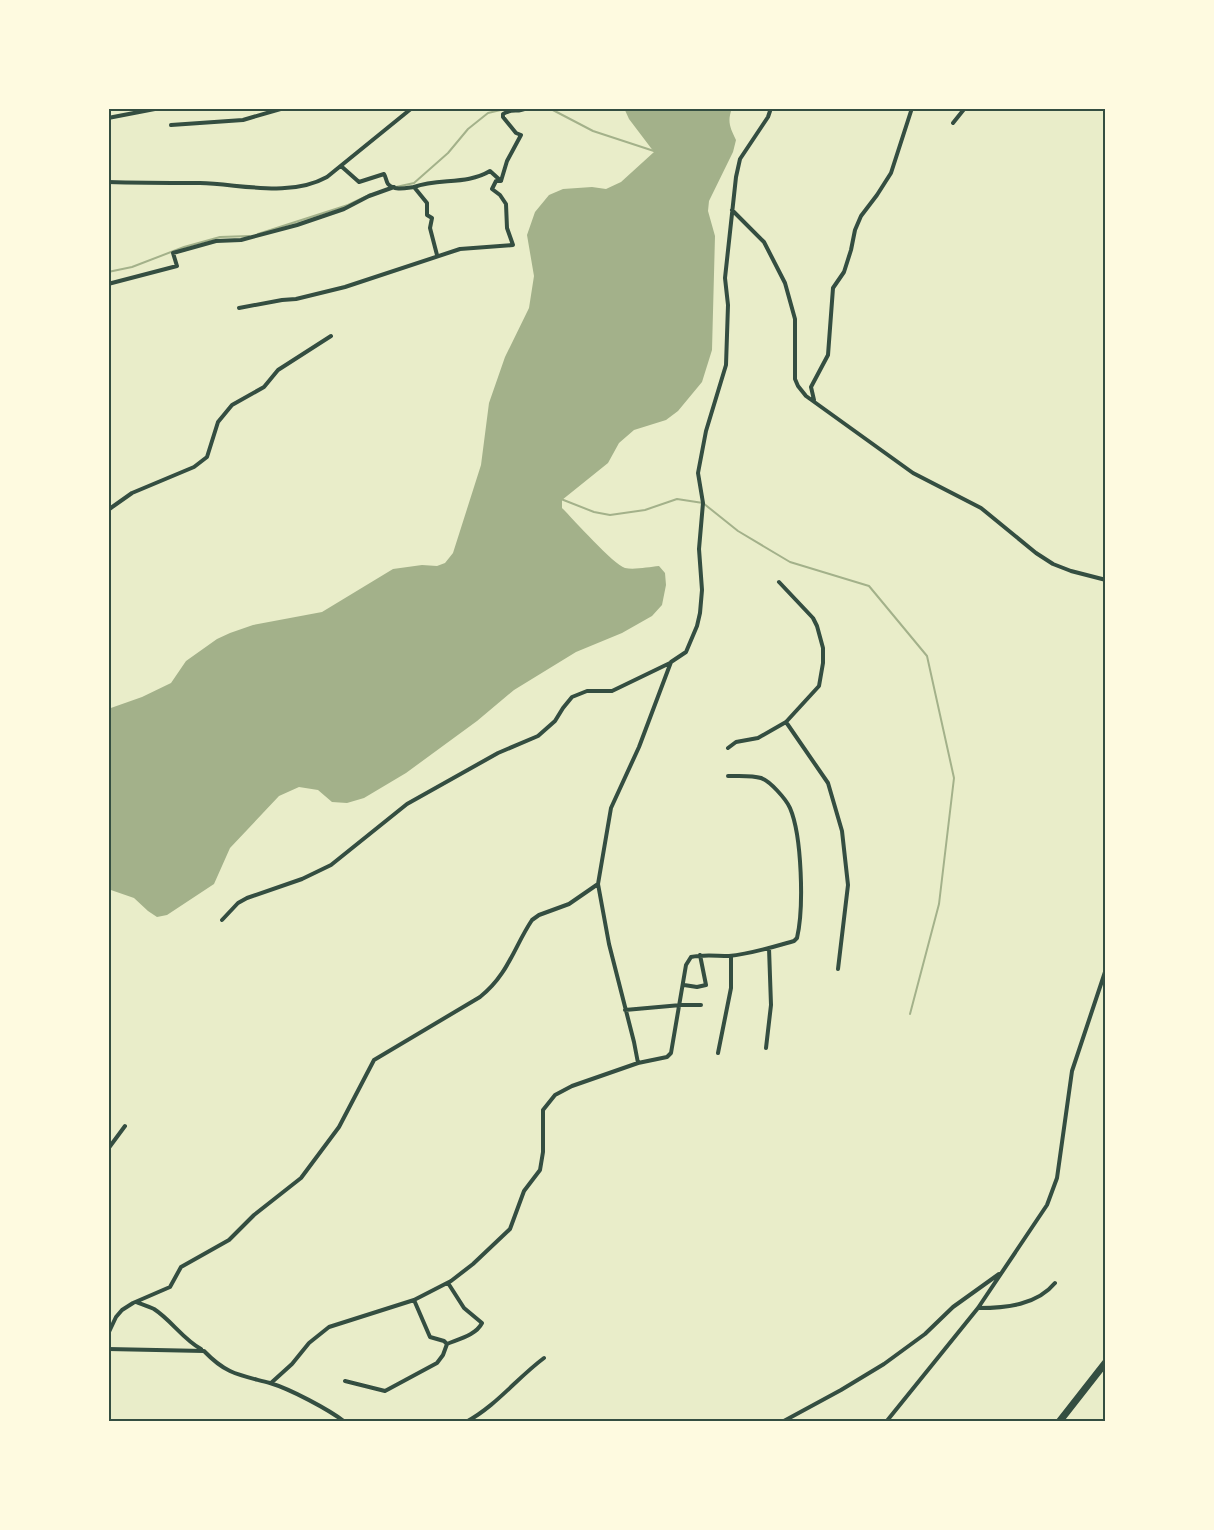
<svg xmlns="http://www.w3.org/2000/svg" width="1214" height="1530" viewBox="0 0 1214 1530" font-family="Helvetica,sans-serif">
<rect width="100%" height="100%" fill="#e9edc9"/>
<path fill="#a3b18a" d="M 624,108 L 732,108 C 727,122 730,127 736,140 L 733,152 L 709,201 L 708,211 L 715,236 L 712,350 L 702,382 L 678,411 L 666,420 L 634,430 L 619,443 L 608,463 L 562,500 L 562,508 C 574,520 613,564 625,568 C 634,570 649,567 659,566 L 665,573 L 666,585 L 662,605 L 652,616 L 622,633 L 576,652 L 514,690 L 477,721 L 406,773 L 364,798 L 347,803 L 332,802 L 318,790 L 299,787 L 279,796 L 230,848 L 214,884 L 167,915 L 157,917 L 148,911 L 134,898 L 108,889 L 108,709 L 142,697 L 171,683 L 186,661 L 217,639 L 230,633 L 253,625 L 322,612 L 393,569 L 422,565 L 437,566 L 445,563 L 453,553 L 481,465 L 489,403 L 505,357 L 529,308 L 534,276 L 527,235 L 535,212 L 549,195 L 563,189 L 592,187 L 606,189 L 621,182 L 654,152 L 629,119 Z"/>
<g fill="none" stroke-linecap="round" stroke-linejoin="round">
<path stroke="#a3b18a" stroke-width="2" d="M 549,108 L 593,131 L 657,152
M 396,187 L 414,183 L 448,153 L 468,129 L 488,113 L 509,108
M 258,234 L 348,205 L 371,194
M 108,272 L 132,267 L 184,247 L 220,237 L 249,236
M 561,499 L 594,512 L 610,515 L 645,510 L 677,499 L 703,503 L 738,531 L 790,562 L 869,586 L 927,656 L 954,778 L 939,904 L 910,1014
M 1105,1420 L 1106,1421"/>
<path stroke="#344e41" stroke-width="4" d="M 108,118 L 160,108
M 953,123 L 965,108
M 171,125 L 243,120 L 284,108
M 341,166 L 359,182 L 384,174 C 386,177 386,181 388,184 C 394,191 406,188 414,187 L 427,203 L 427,215 L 432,218 L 430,228 L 437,255
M 108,182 C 139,183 169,183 200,183 C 241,184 289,198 327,177 L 412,108
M 414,187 C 439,178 467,185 490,171 L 501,181
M 732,210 L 764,242 L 785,283 L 795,319 L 795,379 L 798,386 L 806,396 L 913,473 L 981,508 L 1036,553 L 1053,564 L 1071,571 L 1106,580
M 108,284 L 177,266 L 173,253 L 216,241 L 241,240 L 297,225 L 344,209 L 369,196 L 394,187
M 239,308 L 282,300 L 296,299 L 345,287 L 460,249 L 513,245 L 507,228 L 506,204 L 500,195 L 492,189 L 496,181 L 501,181 L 507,161 L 521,135 L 516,133 L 503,117 L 503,114 C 511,108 519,113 526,108
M 814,400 L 811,387 L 828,355 L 833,288 L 844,272 L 851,250 L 855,230 L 861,216 L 877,195 L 891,173 L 912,108
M 108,510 L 132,493 L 194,467 L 207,457 L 218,422 L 232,405 L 264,387 L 278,370 L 331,336
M 786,722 L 828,783 L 842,831 L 848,885 L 838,969
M 728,748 L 736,742 L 758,738 L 786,722 L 819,686 L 823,663 L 823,648 L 817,626 L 813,618 L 779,582
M 222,920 L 238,903 L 247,898 L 302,879 L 331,865 L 407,804 L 498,753 L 538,736 L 555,721 L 563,708 L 572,697 L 587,691 L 612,691 L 670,663
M 684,985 L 697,987 L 706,985 L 700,955
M 625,1010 L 681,1005 L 701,1005
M 766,1048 L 771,1005 L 769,948
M 718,1053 L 731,988 L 731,956
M 638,1063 L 667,1057 L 671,1053 L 686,965 L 691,957 C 704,954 716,956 729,956 C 751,954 773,947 794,941 L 797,938 C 804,908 802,836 790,808 C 786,799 770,781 761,778 C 752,775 738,776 728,776
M 108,1149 L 125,1126
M 136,1302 C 141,1304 148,1306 154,1309 C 171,1320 183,1339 201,1349
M 979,1308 C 1006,1308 1037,1305 1055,1283
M 108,1334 L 116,1317 L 122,1310 L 133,1303 L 170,1287 L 181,1267 L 229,1240 L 254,1215 L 301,1178 L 339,1127 L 374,1060 L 480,997 C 508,975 514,947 532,920 L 539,915 L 569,904 L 598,884 L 611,808 L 639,747 L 671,662 L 686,652 L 697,626 L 700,613 L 702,590 L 699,549 L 703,503 L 698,473 L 706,431 L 726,365 L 728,305 L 725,278 L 736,177 L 740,159 L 768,117 L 771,108
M 447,1344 C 459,1339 476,1335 482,1323 L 464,1308 L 448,1283
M 108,1349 L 204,1351 C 227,1375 240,1375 270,1383 C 290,1389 328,1409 345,1422
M 345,1381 L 385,1391 L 437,1363 L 443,1355 L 447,1344 L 444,1341 L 430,1337 L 414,1300
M 271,1383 L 292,1364 L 309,1343 L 329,1327 L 414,1300 L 451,1281 L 473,1264 L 510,1229 L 524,1191 L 540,1170 L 543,1152 L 543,1110 L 555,1095 L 572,1086 L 638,1063 L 634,1042 L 609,944 L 598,884
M 466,1422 C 496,1406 517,1378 544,1358
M 782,1422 L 841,1390 L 884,1364 L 925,1334 L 953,1307 L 999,1274
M 886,1422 L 978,1308 L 1047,1205 L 1057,1178 L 1072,1071 L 1106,969"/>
<path stroke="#344e41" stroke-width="7" d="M 1059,1422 L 1106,1362"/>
</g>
<rect width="1214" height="1530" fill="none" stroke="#fefae0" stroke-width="219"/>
<rect x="110" y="110" width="994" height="1310" fill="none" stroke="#344e41" stroke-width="2"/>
</svg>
